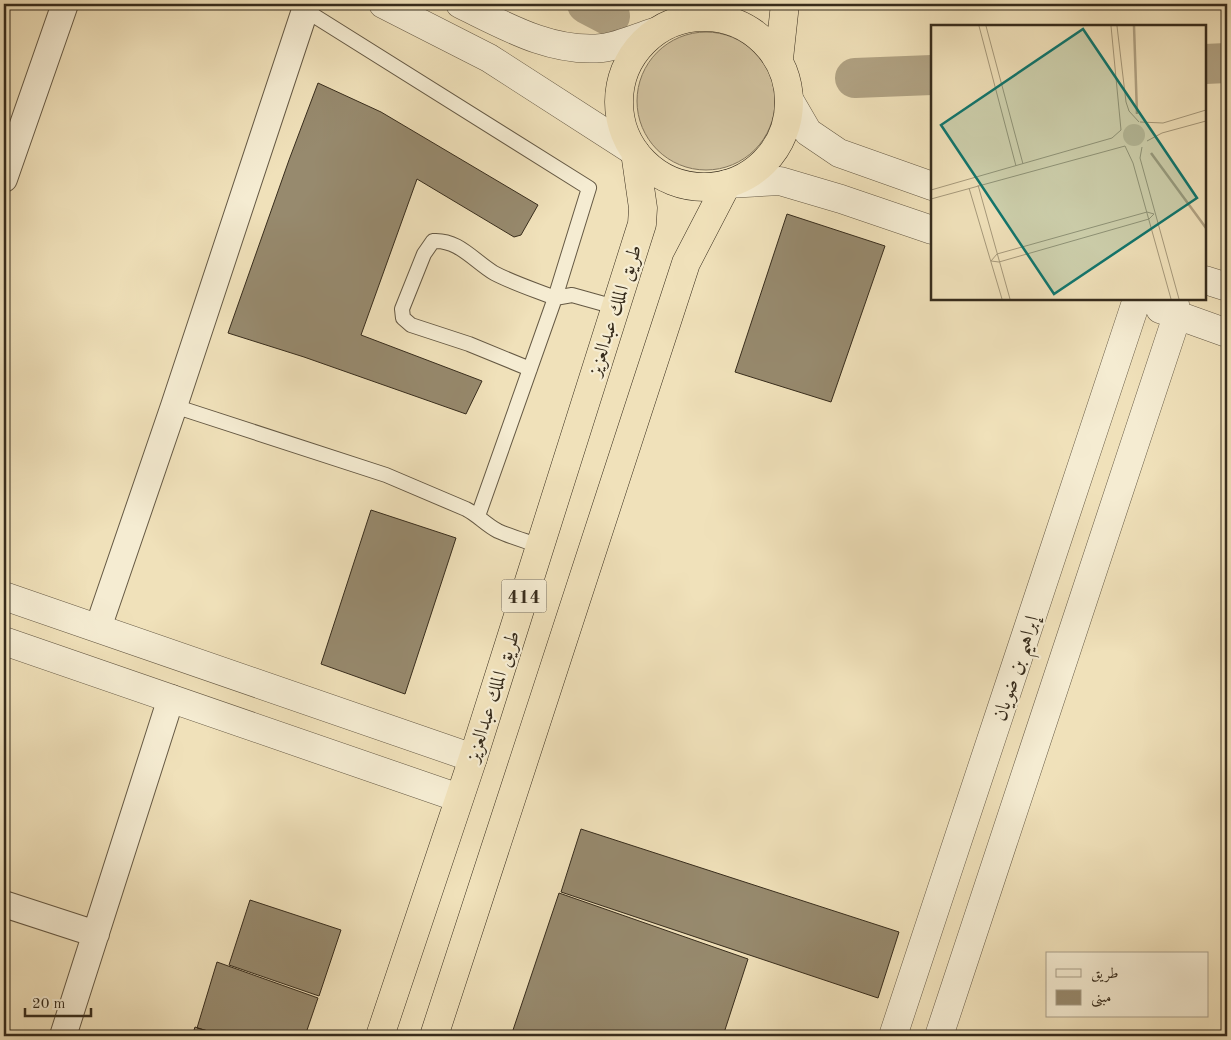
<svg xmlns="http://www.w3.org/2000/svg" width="1231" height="1040" viewBox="0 0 1231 1040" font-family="'Old Standard TT',Amiri,serif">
<rect width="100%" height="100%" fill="#f0e1ba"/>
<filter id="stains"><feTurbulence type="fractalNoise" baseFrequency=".004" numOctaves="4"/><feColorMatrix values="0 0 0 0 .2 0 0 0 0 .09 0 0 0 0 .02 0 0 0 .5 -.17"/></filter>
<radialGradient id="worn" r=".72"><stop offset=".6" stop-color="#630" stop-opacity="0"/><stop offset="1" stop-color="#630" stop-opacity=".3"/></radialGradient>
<path fill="#d1c29f" stroke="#84775e" d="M637 101a69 69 0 1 1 138 0a69 69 0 1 1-138 0Z"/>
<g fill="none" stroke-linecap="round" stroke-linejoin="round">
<path stroke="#b1a384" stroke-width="40" d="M 587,4 L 610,16
M 1205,64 L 1227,63
M 855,78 L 932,75"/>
</g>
<path fill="#978a6e" stroke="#372c1c" d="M 318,83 L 381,112 L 538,205 L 521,235 L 514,237 L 417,179 L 361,335 L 482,381 L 466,414 L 304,357 L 228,333 L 289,160 Z
M 787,214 L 885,246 L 831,402 L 735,372 Z
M 371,510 L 456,538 L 405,694 L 321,664 Z
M 581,829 L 899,932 L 878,998 L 561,892 Z
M 559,893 L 748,959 L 723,1036 L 511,1036 Z
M 250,900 L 341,930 L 319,996 L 229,965 Z
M 217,962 L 318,998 L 305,1036 L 226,1036 L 197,1028 Z
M 195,1027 L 223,1036 L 192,1036 Z"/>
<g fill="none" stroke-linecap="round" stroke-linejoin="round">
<g stroke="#655944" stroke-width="16">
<path id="service" d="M 305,10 L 589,188 L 555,298 C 535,290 513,283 494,273 C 474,261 458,239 433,241 L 424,254 L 402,309 L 403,318 L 411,325 L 469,344 L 530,369
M 174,406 L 386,475 L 466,509 C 478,515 486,525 498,531 C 511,537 526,541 540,546
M 478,516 L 555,298 L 572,295 L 615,307"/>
</g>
<g stroke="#655944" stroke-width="28">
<path id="minor" d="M 4,179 L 65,4
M 98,628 L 174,406 L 307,4
M 4,904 L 96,934
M 63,1036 L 171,698"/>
</g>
<g stroke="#655944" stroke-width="29">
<path id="tertiary" d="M 383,4 L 489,58 L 635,152
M 460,4 C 505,26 551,53 602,48 C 619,46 638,37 654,32
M 790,101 L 808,132 L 839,153 L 932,186
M 727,184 L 780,181 L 841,199 L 932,230
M 1205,280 L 1227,287
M 1160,309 L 1227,333
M 4,596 L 473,758
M 4,641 L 459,798
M 893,1036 L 1137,299
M 939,1036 L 1177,316 L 1174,299"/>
</g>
<g stroke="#372c1c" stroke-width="29">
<path id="trunk" d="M619 102a85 85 0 1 1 170 0a85 85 0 1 1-170 0Z
M 779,59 L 785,4
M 380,1036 L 473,758 L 642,224 L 643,208 L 635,152
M 434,1036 L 686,263 L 727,184"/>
</g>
<use href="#service" stroke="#f5ecd2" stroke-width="14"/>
<use href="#minor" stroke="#f5ecd2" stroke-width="26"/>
<use href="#tertiary" stroke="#f5ecd2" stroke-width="28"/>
<use href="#trunk" stroke="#f0e1ba" stroke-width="28"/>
</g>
<g text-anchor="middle" stroke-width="4.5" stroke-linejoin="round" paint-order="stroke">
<rect fill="#f5ecd2" stroke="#706653" stroke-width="1" x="501.5" y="579.5" width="45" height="33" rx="4"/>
<g font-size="19" font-weight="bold" fill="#372c1c">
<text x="524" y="603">414</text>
</g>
<g font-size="20" fill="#372c1c" stroke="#f5ecd2">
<text transform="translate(614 310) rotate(-72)" y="7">طريق الملك عبدالعزيز</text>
<text transform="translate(1015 668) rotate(-72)" y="7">إبراهيم بن ضويان</text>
<text transform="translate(492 696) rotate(-72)" y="7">طريق الملك عبدالعزيز</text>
</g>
</g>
<g transform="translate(931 25)">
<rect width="275" height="275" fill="#f0e1ba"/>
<path d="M192 110a11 11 0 1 1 22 0a11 11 0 1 1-22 0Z" fill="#d1c29f"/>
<path fill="none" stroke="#b1a384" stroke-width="2.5" d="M 203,1 L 206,89M 220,128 L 275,203"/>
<path fill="none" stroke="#a6997b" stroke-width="1" d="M 48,1 L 85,141M 55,1 L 92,139M 180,1 L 190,105M 186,1 L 195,77 L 198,86 L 208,97M 209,97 L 232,98 L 275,85M 216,116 L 231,108 L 275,96M 194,121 L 202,138 L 240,274M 211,122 L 209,133 L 248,274M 47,160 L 79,274M 38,163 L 71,274M 0,165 L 181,113 L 190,105M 0,174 L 194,121M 60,236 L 66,229 L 216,187 L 223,189M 60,236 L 68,237 L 218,194 L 223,189"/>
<path fill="#0f766e" fill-opacity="0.15" stroke="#0f766e" stroke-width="2.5" d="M 152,4 L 266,173 L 123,269 L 10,100 Z"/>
<rect width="275" height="275" fill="none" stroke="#372c1c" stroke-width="2.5"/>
</g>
<rect width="1231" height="1040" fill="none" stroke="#f0e1ba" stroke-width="20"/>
<rect x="5" y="5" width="1221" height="1030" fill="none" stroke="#372c1c" stroke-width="2.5"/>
<rect x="10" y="10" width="1211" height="1020" fill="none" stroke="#372c1c"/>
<rect x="1046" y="952" width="162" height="65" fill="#f5ecd2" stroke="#a99f89"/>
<rect x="1056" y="969" width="25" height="8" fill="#f5ecd2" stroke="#a99f89"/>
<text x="1091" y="978" font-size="15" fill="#372c1c">طريق</text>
<rect x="1056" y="990" width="25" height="15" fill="#978a6e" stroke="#a99f89"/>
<text x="1091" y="1002" font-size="15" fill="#372c1c">مبنى</text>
<path d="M25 1008v8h66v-8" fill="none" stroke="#372c1c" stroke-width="2.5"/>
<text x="32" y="1008" font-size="15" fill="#372c1c" stroke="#f5ecd2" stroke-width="4" paint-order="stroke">20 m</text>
<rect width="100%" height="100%" filter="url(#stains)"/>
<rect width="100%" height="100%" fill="url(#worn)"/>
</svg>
